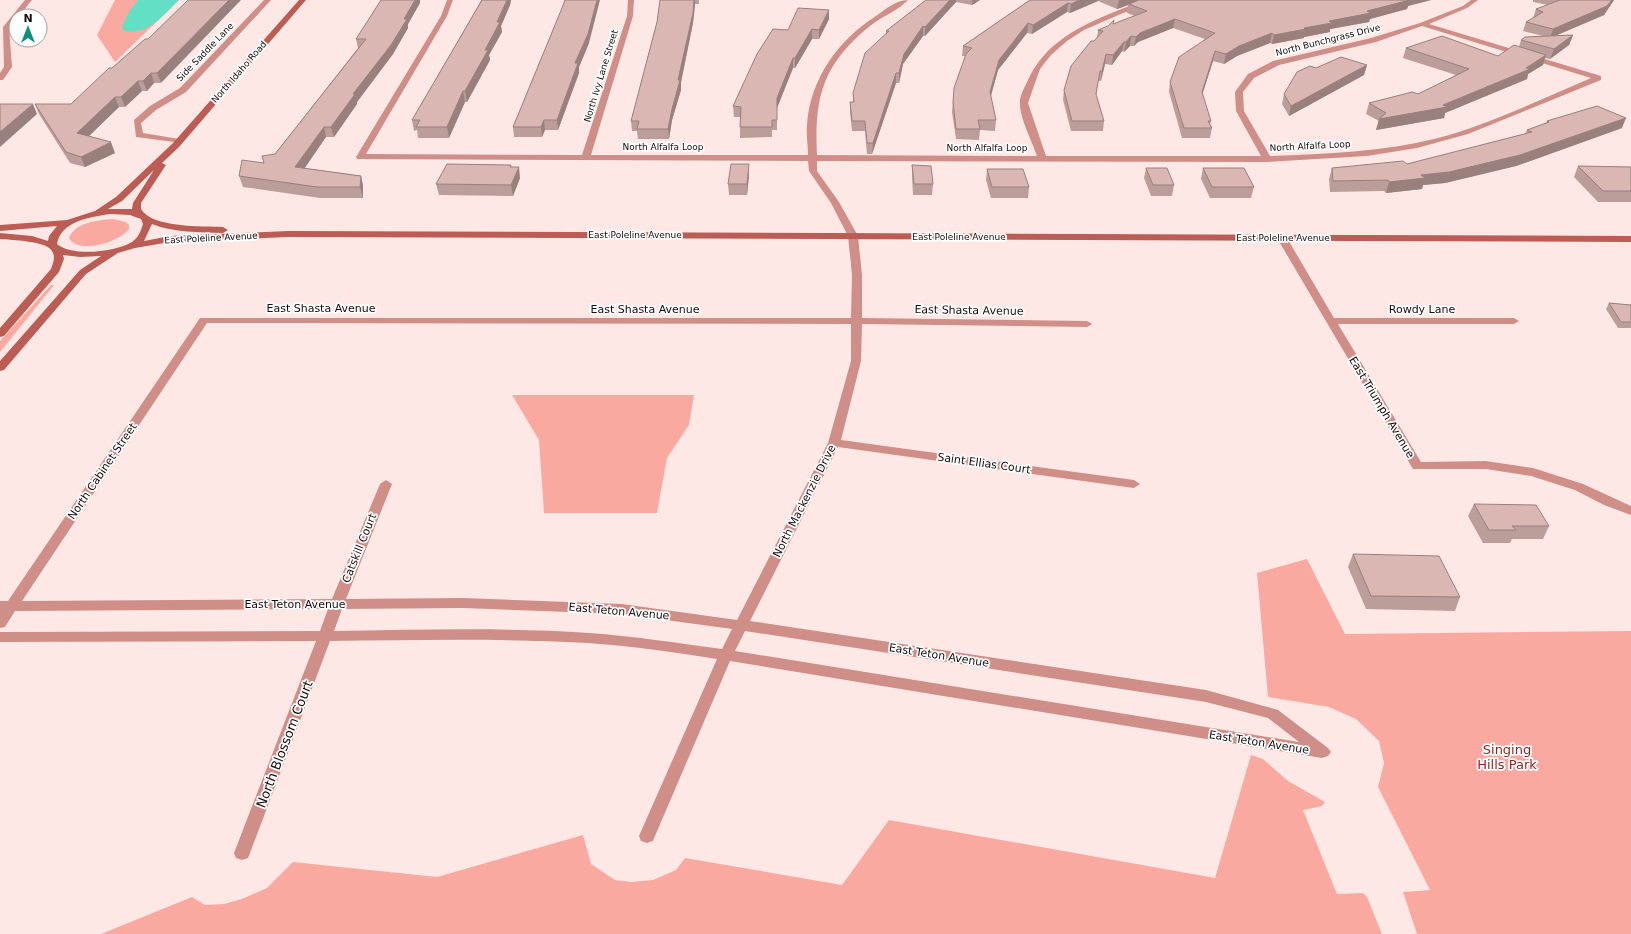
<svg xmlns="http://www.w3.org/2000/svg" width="1631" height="934" viewBox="0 0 1631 934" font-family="'DejaVu Sans',sans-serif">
<rect width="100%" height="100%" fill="#fee8e5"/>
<path fill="#faa9a0" d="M 115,0 L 179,0 L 115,62 L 97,35 Z
M 113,219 L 126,222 L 129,225 L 129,229 C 120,242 78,255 69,238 C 75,222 98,220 113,219 Z
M 51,285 L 54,285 L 0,352 L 0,341 Z
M 512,395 L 694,395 L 689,425 L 667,458 L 657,513 L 544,513 L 539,440 Z
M 1307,559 L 1345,634 L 1631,631 L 1631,934 L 1417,934 L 1403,892 L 1430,890 L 1378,787 L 1384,763 L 1379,741 L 1356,719 L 1329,707 L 1268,697 L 1257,573 Z
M 1251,755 L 1263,759 L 1288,781 L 1325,802 L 1322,806 L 1303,810 L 1337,894 L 1363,893 L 1367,897 L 1382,934 L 101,934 L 192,897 L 205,905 L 224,904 L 242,899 L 267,888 L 293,862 L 437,877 L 583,835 L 591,864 L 615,880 L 631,882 L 653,880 L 676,870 L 685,858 L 842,885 L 889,820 L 1215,878 Z"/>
<path fill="#62dfc4" d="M 138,0 L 179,0 C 163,15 148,36 124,31 L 122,26 L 129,12 Z"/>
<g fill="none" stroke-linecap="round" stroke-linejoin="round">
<path fill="#cf8e87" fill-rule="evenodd" d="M 25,0 L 32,0 L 19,16 L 16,16 L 16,20 L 9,27 L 12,67 L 3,80 L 0,80 L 0,73 L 4,67 L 3,27 Z
M 264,0 L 271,0 L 186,92 L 156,110 L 141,123 L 143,133 L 179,139 L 182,139 L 182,143 L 136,137 L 134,120 L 150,106 L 180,88 Z
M 447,0 L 453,0 L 447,16 L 366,154 L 582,155 L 627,16 L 628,0 L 634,0 L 633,16 L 591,155 L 808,155 C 808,145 806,135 807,125 C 810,79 838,40 876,16 C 886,9 896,0 908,0 C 898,11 882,16 870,26 C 823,64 814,97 817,155 L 1037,156 C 1032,141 1018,115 1020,100 C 1021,93 1025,87 1028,80 C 1044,44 1079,26 1114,12 C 1129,6 1145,0 1161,0 L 1123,13 L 1084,30 L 1067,41 L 1051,55 L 1040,69 L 1028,103 L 1046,156 L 1261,156 L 1236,111 L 1235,92 L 1248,74 L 1273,61 L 1371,38 L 1420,23 L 1463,6 L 1471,0 L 1478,0 L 1467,8 L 1429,24 L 1601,76 L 1601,80 L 1468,134 L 1417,148 L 1367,156 L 1267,162 L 817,161 L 817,171 L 839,202 L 858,236 L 862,275 L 862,318 L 1087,321 L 1092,324 L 1087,327 L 862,324 L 861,361 L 841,440 L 1134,480 L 1140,484 L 1134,488 L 838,447 L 750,621 L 1206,690 L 1278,710 L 1328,748 L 1331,752 L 1328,756 L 1322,758 L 730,661 L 655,836 L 653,841 L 647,843 L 641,841 L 639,836 L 717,659 C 674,652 631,646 587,643 C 502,638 416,640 330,641 L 250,853 L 248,858 L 242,860 L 236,858 L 234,853 L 316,641 L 0,642 L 0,632 L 320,631 L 328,609 L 15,611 L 5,627 L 0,628 L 0,601 L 8,601 L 200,318 L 851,318 L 852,275 L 848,236 L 831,203 L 809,171 L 808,161 L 357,159 L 356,157 L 441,16 ZM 1422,26 L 1591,78 C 1541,99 1491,124 1438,138 C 1383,152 1326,154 1270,156 L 1244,111 L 1243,92 L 1254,78 L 1279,65 L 1376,42 ZM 207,323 L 851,324 L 851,361 L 828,443 L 737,620 L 622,604 L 463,598 L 346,599 L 392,484 L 386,480 L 380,484 L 332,599 L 22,601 ZM 463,608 L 622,614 L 732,629 L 722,649 C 677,643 633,636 589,633 C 504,627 419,630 334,631 L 342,609 ZM 745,631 L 1206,702 L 1268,718 L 1299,742 L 735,651 Z
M 1282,235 L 1287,238 L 1334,318 L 1514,318 L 1519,321 L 1514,324 L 1338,324 L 1421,462 L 1486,461 L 1533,468 L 1583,484 L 1631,506 L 1631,515 L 1604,505 L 1575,490 L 1531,476 L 1486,469 L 1413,469 L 1277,238 Z"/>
<path fill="#bb5d55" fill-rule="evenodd" d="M 299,0 L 306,0 L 179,147 L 162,163 L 166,165 L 141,203 L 141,209 C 152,228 203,226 223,227 L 228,230 L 223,233 C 200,232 174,233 152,224 L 144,241 L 170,236 L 288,231 L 1631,236 L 1631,242 L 288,237 L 170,242 L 135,248 L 118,253 L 86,274 L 4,370 L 0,371 L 0,361 L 80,270 L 101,256 L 80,257 L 63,255 L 64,259 L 59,272 L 4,336 L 0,337 L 0,328 L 51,269 C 53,263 56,257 52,251 C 47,241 11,240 0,239 L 0,233 L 32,236 L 48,241 L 49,236 L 57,226 L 0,231 L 0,225 L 67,220 L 95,211 L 116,197 L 173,143 ZM 154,170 L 133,203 L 132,209 L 108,209 L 122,201 ZM 110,214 L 130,215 L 141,219 L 143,224 C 141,231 138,238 132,242 C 116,252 72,257 57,244 C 61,221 90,217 110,214 Z"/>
</g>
<path fill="#bb9d9a" d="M 481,0 L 511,0 L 510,5 L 501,26 L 502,32 L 489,55 L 490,60 L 467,102 L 465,102 L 449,138 L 418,138 L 417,130 L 414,131 L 412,120 L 481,1 Z
M 660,0 L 699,0 L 699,4 L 695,4 L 693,23 L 681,82 L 681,90 L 672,120 L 669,139 L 638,139 L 637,131 L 632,131 L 631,121 L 657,22 Z
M 926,0 L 980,0 L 972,5 L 956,2 L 925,36 L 923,36 L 903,64 L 899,83 L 896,83 L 872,154 L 867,154 L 865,131 L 852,131 L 850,112 L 850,102 L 853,102 L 853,93 L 886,34 L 886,31 Z
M 1030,0 L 1431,0 L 1408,6 L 1407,9 L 1370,19 L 1369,22 L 1330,29 L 1330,32 L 1304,37 L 1304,38 L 1272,44 L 1270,43 L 1237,56 L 1224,64 L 1213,61 L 1202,94 L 1211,121 L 1210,125 L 1212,128 L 1210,138 L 1182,138 L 1169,92 L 1170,82 L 1205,39 L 1173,28 L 1138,42 L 1134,46 L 1130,46 L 1124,52 L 1122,51 L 1112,65 L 1105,64 L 1101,81 L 1098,81 L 1096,95 L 1104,121 L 1103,131 L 1071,131 L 1063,100 L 1064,90 L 1094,41 L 1097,38 L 1098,30 L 1135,16 L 1127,13 L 1128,5 L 1117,9 L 1098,1 L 1070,13 L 1067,12 L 1032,34 L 1027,33 L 998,70 L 991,96 L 996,120 L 995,131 L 980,130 L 979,140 L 956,139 L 952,112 L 953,102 L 965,56 L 962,56 L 963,46 Z
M 1533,0 L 1614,0 L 1604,15 L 1555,36 L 1573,35 L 1569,45 L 1550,59 L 1545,58 L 1543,65 L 1528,74 L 1527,79 L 1445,113 L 1444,118 L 1376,130 L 1379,121 L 1366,114 L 1369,103 L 1418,94 L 1456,75 L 1403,58 L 1406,48 L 1498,56 L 1519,47 L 1521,40 L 1543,36 L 1523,31 L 1526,22 L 1533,18 L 1536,9 L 1548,5 L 1533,2 Z
M 420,3 L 408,24 L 408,28 L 393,54 L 357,102 L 357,104 L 334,137 L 326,137 L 304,168 L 361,176 L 363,186 L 363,198 L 320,198 L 243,187 L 239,176 L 264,163 L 275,154 L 358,48 L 356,39 Z
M 562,8 L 589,43 L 579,67 L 579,73 L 558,130 L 545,130 L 542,137 L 514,137 L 513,127 Z
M 829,10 L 829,19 L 819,39 L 812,39 L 795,68 L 793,68 L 777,108 L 777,130 L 772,130 L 772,137 L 740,138 L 740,117 L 734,117 L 733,106 L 788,30 Z
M 148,39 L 161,83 L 154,83 L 147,91 L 142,91 L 125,107 L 119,107 L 88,136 L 115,153 L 85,167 L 70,163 L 39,114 L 35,104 L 71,104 L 112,68 Z
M 1367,65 L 1364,75 L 1289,116 L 1282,104 L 1284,94 Z
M 1547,121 L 1622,128 L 1516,166 L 1445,183 L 1423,185 L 1422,189 L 1386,193 L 1384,191 L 1330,192 L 1329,179 L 1332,168 L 1407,164 L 1525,134 L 1527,130 L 1546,123 Z
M 912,165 L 933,184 L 932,195 L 913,195 L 912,176 Z
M 1578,166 L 1631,167 L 1631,202 L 1598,202 L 1574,177 Z
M 512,167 L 520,178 L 513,196 L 439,195 L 436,184 Z
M 1146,168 L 1174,185 L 1172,196 L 1151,196 L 1144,178 Z
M 1203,168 L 1254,187 L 1251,198 L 1210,198 L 1201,179 Z
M 987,169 L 1029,187 L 1028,198 L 991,198 L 986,180 Z
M 749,175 L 747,195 L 729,195 L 728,184 Z
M 1609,303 L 1631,305 L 1631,328 L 1618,328 L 1606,309 Z
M 1474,504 L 1549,526 L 1543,539 L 1512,539 L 1510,543 L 1483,543 L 1468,516 Z
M 1353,554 L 1460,597 L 1455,611 L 1366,609 L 1348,567 Z"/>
<path fill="#99807d" d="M 229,0 L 241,0 L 161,83 L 157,73 Z
M 415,0 L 420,0 L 420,3 L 408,24 L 408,28 L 393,54 L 357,102 L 357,104 L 334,137 L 331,127 L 353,94 L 404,19 Z
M 507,0 L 511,0 L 510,5 L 501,26 L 502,32 L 489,55 L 490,60 L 467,102 L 465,91 L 485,50 Z
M 597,0 L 600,0 L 589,43 L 579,67 L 579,73 L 558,130 L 557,120 L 575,63 Z
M 694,0 L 695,0 L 695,4 L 693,23 L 681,82 L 681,90 L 672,120 L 669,139 L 668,129 L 672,109 Z
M 950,0 L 956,0 L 956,2 L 925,36 L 925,27 Z
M 972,0 L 980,0 L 972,5 Z
M 1080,0 L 1098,0 L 1098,1 L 1070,13 L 1071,4 Z
M 1119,0 L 1143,0 L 1129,4 L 1128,5 L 1117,9 Z
M 1405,0 L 1431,0 L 1408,6 L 1407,9 L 1370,19 L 1369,22 L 1330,29 L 1330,32 L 1304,37 L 1304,38 L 1272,44 L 1274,35 L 1304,28 L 1367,11 Z
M 1612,0 L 1614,0 L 1604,15 L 1550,38 L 1553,29 Z
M 1068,3 L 1067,12 L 1032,34 L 1033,25 Z
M 829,10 L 829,19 L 819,39 L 819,30 Z
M 1175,19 L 1173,28 L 1138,42 L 1134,46 L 1136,37 L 1140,33 Z
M 1028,23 L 1027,33 L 998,70 L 989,102 L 990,92 L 999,60 Z
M 923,26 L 923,36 L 903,64 L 899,83 L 899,73 L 904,54 Z
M 812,29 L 812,39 L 795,68 L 795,58 Z
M 1272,33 L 1270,43 L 1237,56 L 1224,64 L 1226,54 L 1239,46 Z
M 1573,35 L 1569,45 L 1550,59 L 1554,49 Z
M 1131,36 L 1130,46 L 1124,52 L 1126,42 Z
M 1124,42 L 1122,51 L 1112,65 L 1113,55 Z
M 1215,51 L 1213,61 L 1200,102 L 1202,92 Z
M 1106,54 L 1105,64 L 1101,81 L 1102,71 Z
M 1546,55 L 1543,65 L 1528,74 L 1527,79 L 1445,113 L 1444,118 L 1376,130 L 1379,119 L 1443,105 L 1526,68 Z
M 793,58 L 793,68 L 777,108 L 777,130 L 777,98 Z
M 1367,65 L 1364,75 L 1289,116 L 1291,106 Z
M 151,73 L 154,83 L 147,91 L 143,81 Z
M 896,73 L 896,83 L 872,154 L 873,143 Z
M 138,81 L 142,91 L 125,107 L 121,97 Z
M 463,91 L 465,102 L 449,138 L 447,127 Z
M 115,97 L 119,107 L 81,144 L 77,133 Z
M 33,104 L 37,114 L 0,147 L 0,132 Z
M 1626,118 L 1622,128 L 1516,166 L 1445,183 L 1423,185 L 1422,189 L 1386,193 L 1389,182 Z
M 544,120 L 545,130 L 542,137 L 541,127 Z
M 324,127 L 326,137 L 298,178 L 295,167 Z
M 111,142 L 115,153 L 85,167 L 81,157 Z
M 749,164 L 749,175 L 747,195 L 747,184 Z
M 519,167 L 520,178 L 513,196 L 511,185 Z
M 361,176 L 363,186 L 363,198 L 360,187 Z"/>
<path fill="#dab7b3" stroke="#99807d" d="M 188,0 L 229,0 L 157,73 L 151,73 L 143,81 L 138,81 L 121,97 L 115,97 L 77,133 L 111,142 L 81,157 L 66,152 L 35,104 L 71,104 L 109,68 L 112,68 L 145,39 L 148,39 Z
M 381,0 L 415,0 L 404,19 L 407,19 L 391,45 L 353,94 L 355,94 L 331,127 L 324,127 L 295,167 L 361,176 L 360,187 L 317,187 L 239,176 L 242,160 L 264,163 L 262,156 L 275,154 L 366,39 L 356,39 Z
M 482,0 L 507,0 L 497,22 L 500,22 L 485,50 L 488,50 L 465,91 L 463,91 L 447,127 L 416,127 L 420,120 L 412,120 Z
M 565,0 L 597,0 L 588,34 L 575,63 L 578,63 L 557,120 L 544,120 L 541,127 L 513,127 L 562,8 Z
M 660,0 L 694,0 L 693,13 L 678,80 L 680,80 L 672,109 L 668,129 L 637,129 L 639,121 L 631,121 L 657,22 Z
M 926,0 L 950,0 L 925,27 L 923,26 L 904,54 L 899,73 L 896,73 L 873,143 L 867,143 L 865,121 L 852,121 L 850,102 L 854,102 L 853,93 L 865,53 L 889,31 L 886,31 Z
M 1030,0 L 1080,0 L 1071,4 L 1068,3 L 1033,25 L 1028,23 L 999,60 L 990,92 L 996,120 L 978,120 L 980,129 L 956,129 L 953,102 L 954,88 L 966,54 L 972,48 L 963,46 Z
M 1139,0 L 1410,0 L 1367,11 L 1371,13 L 1329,21 L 1332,23 L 1304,28 L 1306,29 L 1274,35 L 1272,33 L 1239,46 L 1226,54 L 1215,51 L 1202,92 L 1211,121 L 1208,121 L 1212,128 L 1184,128 L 1170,82 L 1179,57 L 1215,33 L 1175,19 L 1140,33 L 1136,37 L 1131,36 L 1126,42 L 1124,42 L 1113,55 L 1106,54 L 1102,71 L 1100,71 L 1096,94 L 1104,121 L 1072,121 L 1064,90 L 1071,66 L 1091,41 L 1094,41 L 1103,31 L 1098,30 L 1108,26 L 1114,20 L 1113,24 L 1147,11 L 1129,4 Z
M 1560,0 L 1612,0 L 1607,6 L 1553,29 L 1526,22 L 1543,12 L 1536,9 Z
M 798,8 L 829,10 L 819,30 L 812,29 L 795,58 L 793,58 L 777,98 L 777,120 L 772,120 L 772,127 L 740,127 L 741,107 L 733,106 L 757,54 L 773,29 L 788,30 Z
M 1573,35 L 1554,49 L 1521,40 L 1525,37 Z
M 1442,36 L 1498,56 L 1514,45 L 1546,55 L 1526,68 L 1530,69 L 1443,105 L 1447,107 L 1379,119 L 1386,113 L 1369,103 L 1412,92 L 1418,94 L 1469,69 L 1406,48 Z
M 1341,57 L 1367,65 L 1291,106 L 1284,94 L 1297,72 L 1310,66 L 1316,68 Z
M 0,104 L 33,104 L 0,132 Z
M 1597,106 L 1626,118 L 1520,155 L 1449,172 L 1421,175 L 1425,178 L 1389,182 L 1388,180 L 1333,181 L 1332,168 L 1403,161 L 1407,164 L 1532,132 L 1527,130 L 1549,122 L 1547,121 Z
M 447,164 L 511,165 L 510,167 L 519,167 L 511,185 L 436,184 Z
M 731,164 L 749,164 L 747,184 L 728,184 Z
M 912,165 L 931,166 L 933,184 L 914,184 Z
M 1578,166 L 1631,167 L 1631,191 L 1603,191 Z
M 1146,168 L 1167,168 L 1174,185 L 1153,185 Z
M 1203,168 L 1244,168 L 1254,187 L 1212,187 Z
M 987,169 L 1023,169 L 1029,187 L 992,187 Z
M 1609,303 L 1631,305 L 1631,322 L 1621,322 Z
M 1474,504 L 1536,505 L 1549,526 L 1512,526 L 1516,530 L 1489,530 Z
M 1353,554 L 1439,556 L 1460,597 L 1371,596 Z"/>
<g text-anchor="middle" stroke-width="3.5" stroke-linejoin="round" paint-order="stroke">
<g font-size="9" fill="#160b0a" stroke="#fff">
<text transform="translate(1328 40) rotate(-14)" y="3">North Bunchgrass Drive</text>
<text transform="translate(205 52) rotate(-46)" y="3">Side Saddle Lane</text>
<text transform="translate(239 72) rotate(-49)" y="3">North Idaho Road</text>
<text transform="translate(601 76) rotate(-73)" y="3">North Ivy Lane Street</text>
<text transform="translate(1310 146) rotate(-3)" y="3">North Alfalfa Loop</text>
<text x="663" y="150">North Alfalfa Loop</text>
<text x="987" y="151">North Alfalfa Loop</text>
<text x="635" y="238">East Poleline Avenue</text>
<text x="959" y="240">East Poleline Avenue</text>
<text transform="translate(211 238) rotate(-3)" y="3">East Poleline Avenue</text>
<text x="1283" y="241">East Poleline Avenue</text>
</g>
<g font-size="11" fill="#160b0a" stroke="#fff">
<text x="321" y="312">East Shasta Avenue</text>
<text x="645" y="313">East Shasta Avenue</text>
<text x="1422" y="313">Rowdy Lane</text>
<text transform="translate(969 310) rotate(1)" y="4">East Shasta Avenue</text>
<text transform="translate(1382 407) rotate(59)" y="4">East Triumph Avenue</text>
<text transform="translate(984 463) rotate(8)" y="4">Saint Ellias Court</text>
<text transform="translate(102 471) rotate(-56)" y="4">North Cabinet Street</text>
<text transform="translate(804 501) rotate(-63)" y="4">North Mackenzie Drive</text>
<text transform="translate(359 548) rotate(-68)" y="4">Catskill Court</text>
<text x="295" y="608">East Teton Avenue</text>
<text transform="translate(619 611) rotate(5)" y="4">East Teton Avenue</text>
<text transform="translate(939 655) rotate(9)" y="4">East Teton Avenue</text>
<text transform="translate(1259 742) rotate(9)" y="4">East Teton Avenue</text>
</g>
<g font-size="13" fill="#160b0a" stroke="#fff">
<text transform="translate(284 744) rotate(-69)" y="5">North Blossom Court</text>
</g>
<g font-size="13" fill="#901f1e" stroke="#fff">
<text x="1507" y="754">Singing<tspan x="1507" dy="15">Hills Park</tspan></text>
</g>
</g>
<g transform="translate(28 28)"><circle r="19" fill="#ffffff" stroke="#a29d9d"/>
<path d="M0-3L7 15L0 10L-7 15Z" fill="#0c927c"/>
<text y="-6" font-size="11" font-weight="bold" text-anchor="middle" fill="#160b0a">N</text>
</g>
</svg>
